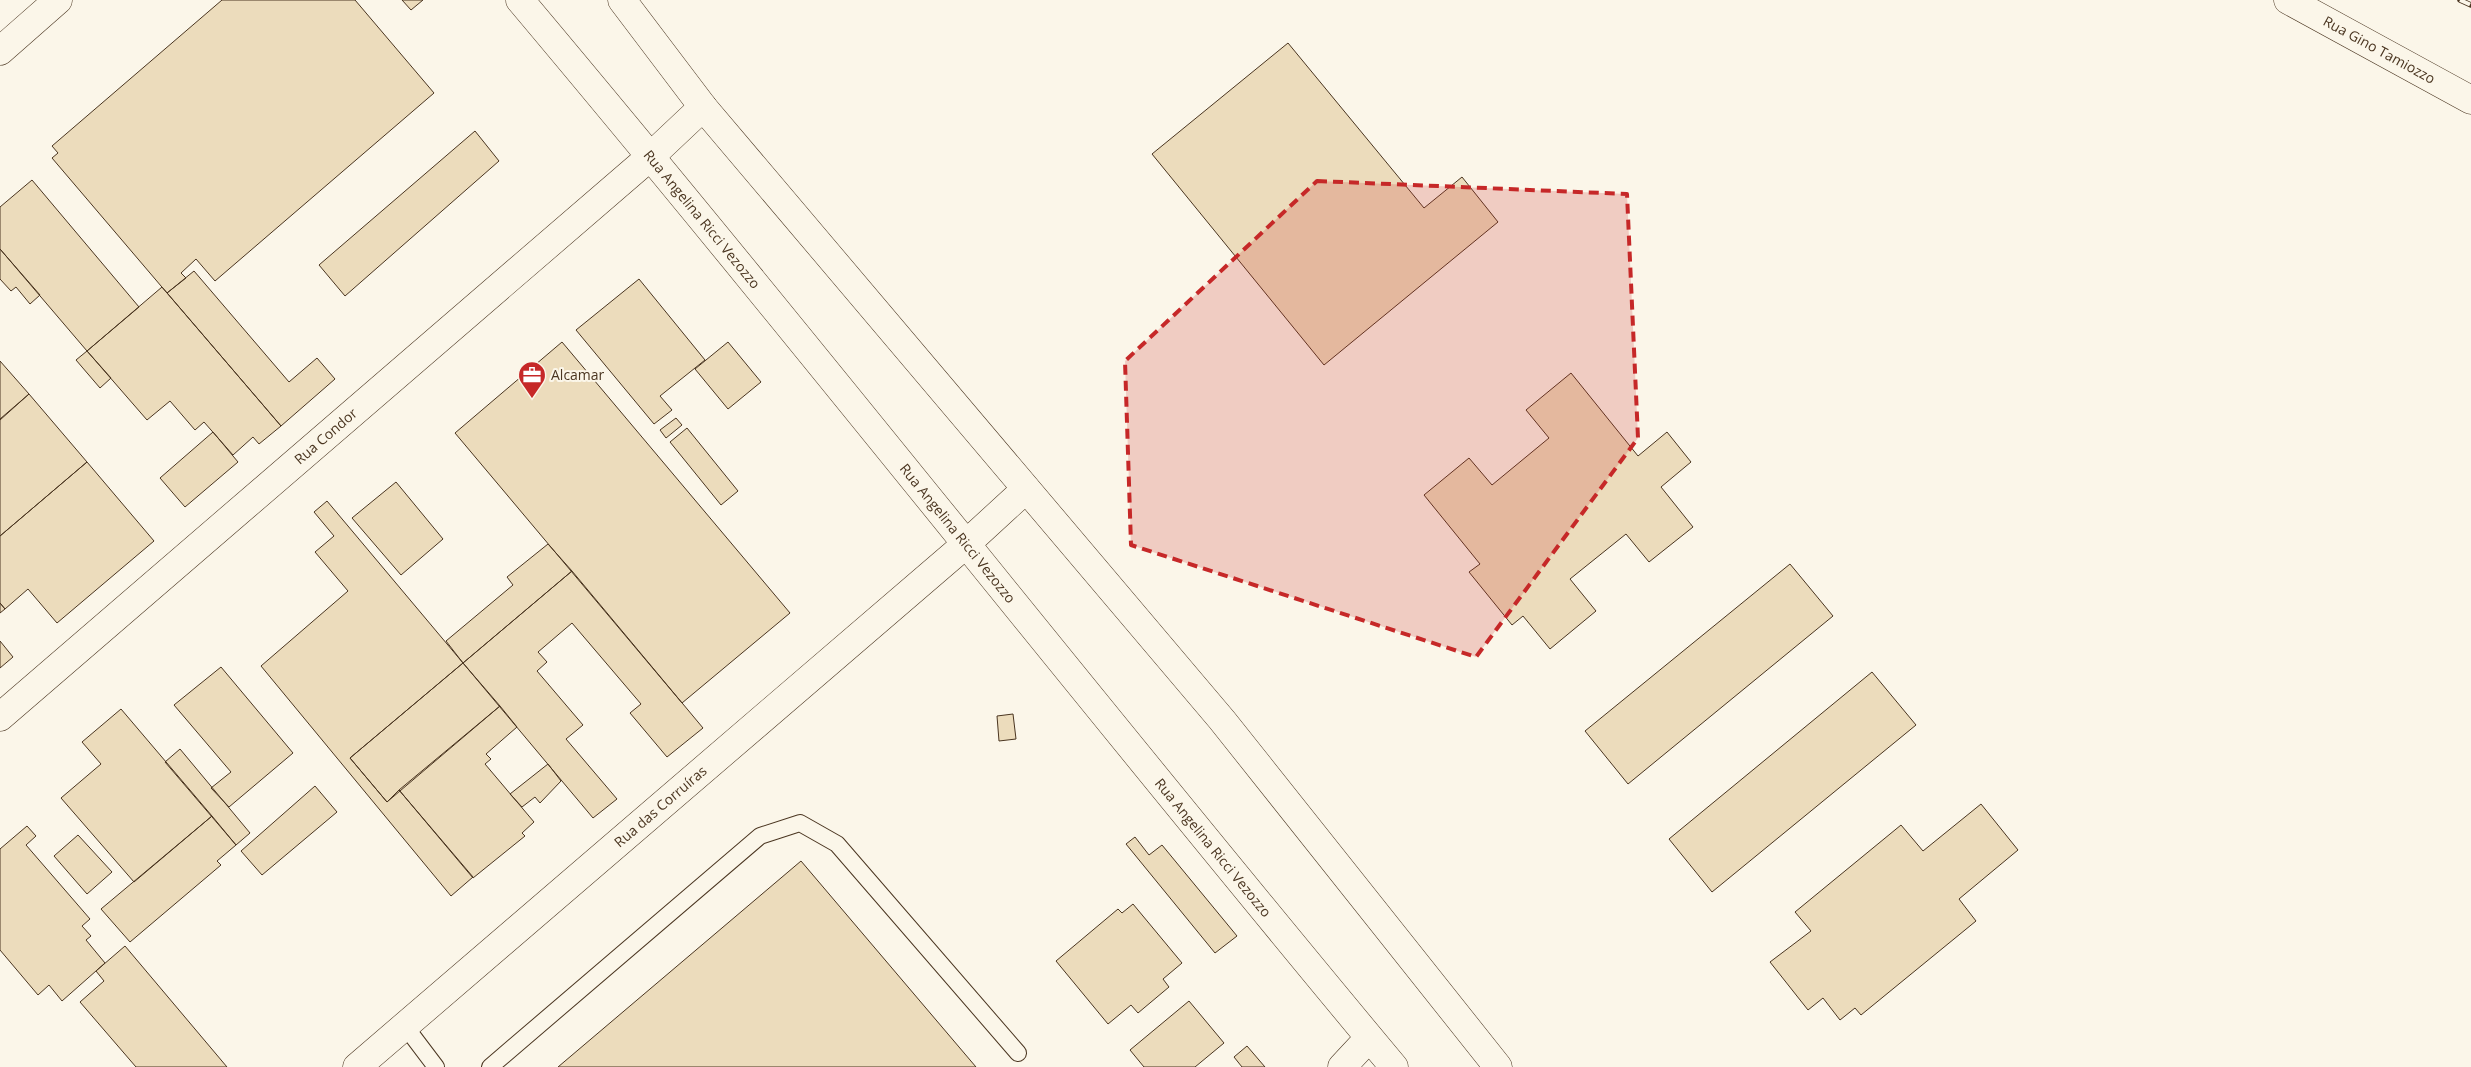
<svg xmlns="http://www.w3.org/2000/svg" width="2471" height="1067" viewBox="0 0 2471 1067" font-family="'Open Sans',sans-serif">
<rect width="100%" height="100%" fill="#fbf6e9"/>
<path fill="#ecdcbc" stroke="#4a3520" d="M 222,0 L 355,0 L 434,93 L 215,281 L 196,259 L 181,273 L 186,278 L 167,293 L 52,158 L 58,153 L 52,146 Z
M 402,0 L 423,0 L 411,10 Z
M 1288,43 L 1424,208 L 1462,177 L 1498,222 L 1324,365 L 1152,154 Z
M 475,131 L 499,161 L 345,296 L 319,265 Z
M 32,180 L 139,307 L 87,351 L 0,249 L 0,207 Z
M 0,249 L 40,295 L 30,304 L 16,287 L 11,291 L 0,279 Z
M 194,271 L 289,382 L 317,358 L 335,379 L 281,426 L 167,293 Z
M 639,279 L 705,360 L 660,396 L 672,410 L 654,424 L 576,330 Z
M 162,287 L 281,426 L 259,444 L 253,437 L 233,455 L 204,422 L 195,430 L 170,401 L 147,420 L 87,351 Z
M 562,342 L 790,613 L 682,703 L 455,433 Z
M 728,342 L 761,382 L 728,409 L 695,369 Z
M 87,351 L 111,378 L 100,388 L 76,360 Z
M 0,361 L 29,394 L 0,420 Z
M 1571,373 L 1638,456 L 1667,432 L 1691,462 L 1661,487 L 1693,527 L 1649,562 L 1626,534 L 1570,579 L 1596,611 L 1550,649 L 1523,616 L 1512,625 L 1469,572 L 1480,564 L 1424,495 L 1469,458 L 1492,485 L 1549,438 L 1526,410 Z
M 29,394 L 87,462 L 0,536 L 0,419 Z
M 676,418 L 682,425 L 666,438 L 660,430 Z
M 687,428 L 738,491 L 721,505 L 670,442 Z
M 213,432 L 238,462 L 185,507 L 160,478 Z
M 87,462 L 154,541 L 57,623 L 28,589 L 5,609 L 0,603 L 0,536 Z
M 396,482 L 443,539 L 401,575 L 352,518 Z
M 327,501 L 463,663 L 350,758 L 387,802 L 399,790 L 473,877 L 451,896 L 261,666 L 348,591 L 315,552 L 334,536 L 314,512 Z
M 548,544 L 572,571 L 463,663 L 446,641 L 513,585 L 507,577 Z
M 1790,564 L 1833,616 L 1628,784 L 1585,731 Z
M 572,571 L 703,728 L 667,757 L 630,713 L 641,704 L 572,623 L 538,652 L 547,662 L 537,671 L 583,725 L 566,739 L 617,799 L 593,818 L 463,663 Z
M 0,603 L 5,609 L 0,613 Z
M 0,641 L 13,657 L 0,668 Z
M 463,663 L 500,706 L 387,802 L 350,758 Z
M 221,667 L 293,753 L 229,807 L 211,788 L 231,772 L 174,705 Z
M 1872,672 L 1916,725 L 1712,892 L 1669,839 Z
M 500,706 L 517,727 L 486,754 L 491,759 L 485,764 L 534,822 L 522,833 L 525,836 L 473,878 L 399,790 Z
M 121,709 L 212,816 L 134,882 L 61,798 L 101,764 L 82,742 Z
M 1013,714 L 1016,739 L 999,741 L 997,716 Z
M 180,749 L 250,833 L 236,845 L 165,762 Z
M 548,764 L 561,781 L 540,803 L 535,797 L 522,807 L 510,794 Z
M 315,786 L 337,812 L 262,875 L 241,851 Z
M 1981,804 L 2018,850 L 1959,899 L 1976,921 L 1861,1015 L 1855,1008 L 1840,1020 L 1823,998 L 1808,1010 L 1770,962 L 1811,931 L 1795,912 L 1901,825 L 1923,851 Z
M 212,816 L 236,845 L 217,861 L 221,865 L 130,942 L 101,909 Z
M 27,826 L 36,836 L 26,845 L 90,919 L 82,926 L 91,936 L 86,940 L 105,963 L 62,1001 L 49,985 L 38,995 L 0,950 L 0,849 Z
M 78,835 L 112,872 L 87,894 L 54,856 Z
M 1135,837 L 1149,855 L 1162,845 L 1237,936 L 1215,953 L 1126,844 Z
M 801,861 L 976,1067 L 558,1067 Z
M 1133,904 L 1182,963 L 1163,979 L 1169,987 L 1138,1013 L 1131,1005 L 1108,1024 L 1056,961 L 1118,909 L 1122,913 Z
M 125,946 L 227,1067 L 136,1067 L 80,1002 L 104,981 L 96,971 Z
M 1189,1001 L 1224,1043 L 1195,1067 L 1144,1067 L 1130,1050 Z
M 1247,1046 L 1265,1067 L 1242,1067 L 1234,1057 Z"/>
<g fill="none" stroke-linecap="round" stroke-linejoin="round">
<g stroke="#4a3520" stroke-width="18">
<path id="service" d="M 405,1026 L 436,1067
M 490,1067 L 760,836 L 800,823 L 837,844 L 1018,1053"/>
</g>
<g stroke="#4a3520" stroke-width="29">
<g id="minor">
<path id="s1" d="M 2288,0 L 2471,100"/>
<path id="s2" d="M 0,717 L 651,156 L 703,107"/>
<path id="s3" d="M 357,1067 L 965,545 L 1026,489"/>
</g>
</g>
<g stroke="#4a3520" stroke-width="29">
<path id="tertiary" d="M 1342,1067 L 1369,1038"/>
</g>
<g stroke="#4a3520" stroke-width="29">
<g id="secondary">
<path id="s4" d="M 520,0 C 816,352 1099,714 1394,1067"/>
<path d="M 622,0 L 703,107 L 1222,720 L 1498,1067"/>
<path d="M 0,51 L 58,0"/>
</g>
</g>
<use href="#service" stroke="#fbf6e9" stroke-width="16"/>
<use href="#minor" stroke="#fbf6e9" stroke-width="28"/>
<use href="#tertiary" stroke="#fbf6e9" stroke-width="28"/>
<use href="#secondary" stroke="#fbf6e9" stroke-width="28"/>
<g stroke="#4a3520" stroke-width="5.5">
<path id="rail" d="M 2460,0 L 2471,5"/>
</g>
<use href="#rail" stroke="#fbf6e9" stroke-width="4" stroke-dasharray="11" stroke-linecap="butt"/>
</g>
<path fill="#c62828" fill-opacity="0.2" stroke="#c62828" stroke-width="4" stroke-dasharray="10 6" stroke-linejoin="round" d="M 1317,181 L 1627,194 L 1638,438 L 1476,657 L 1131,545 L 1125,361 Z"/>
<defs>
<g id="office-pin" transform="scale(1.4375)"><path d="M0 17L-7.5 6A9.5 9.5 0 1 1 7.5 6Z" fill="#c62828" stroke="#fbf6e9"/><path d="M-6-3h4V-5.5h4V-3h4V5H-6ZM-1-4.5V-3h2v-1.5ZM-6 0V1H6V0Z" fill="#fff"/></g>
</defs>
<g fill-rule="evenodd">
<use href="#office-pin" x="532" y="375"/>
</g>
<g text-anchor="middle" stroke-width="4" stroke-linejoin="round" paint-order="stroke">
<g font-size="14" fill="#4a3520" stroke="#fbf6e9">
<text dy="5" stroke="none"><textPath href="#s1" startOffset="104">Rua Gino Tamiozzo</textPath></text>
<text dy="5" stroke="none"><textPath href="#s4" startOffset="285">Rua Angelina Ricci Vezozzo</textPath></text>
<text dy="5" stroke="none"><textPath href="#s2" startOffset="430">Rua Condor</textPath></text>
<text dy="5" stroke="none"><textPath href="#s4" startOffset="690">Rua Angelina Ricci Vezozzo</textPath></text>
<text dy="5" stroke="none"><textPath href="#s3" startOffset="400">Rua das Corruíras</textPath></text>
<text dy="5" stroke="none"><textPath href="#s4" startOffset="1095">Rua Angelina Ricci Vezozzo</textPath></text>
</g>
<g font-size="14" fill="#4a3520" stroke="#fbf6e9" text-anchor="start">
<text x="551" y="380">Alcamar</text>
</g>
</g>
</svg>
